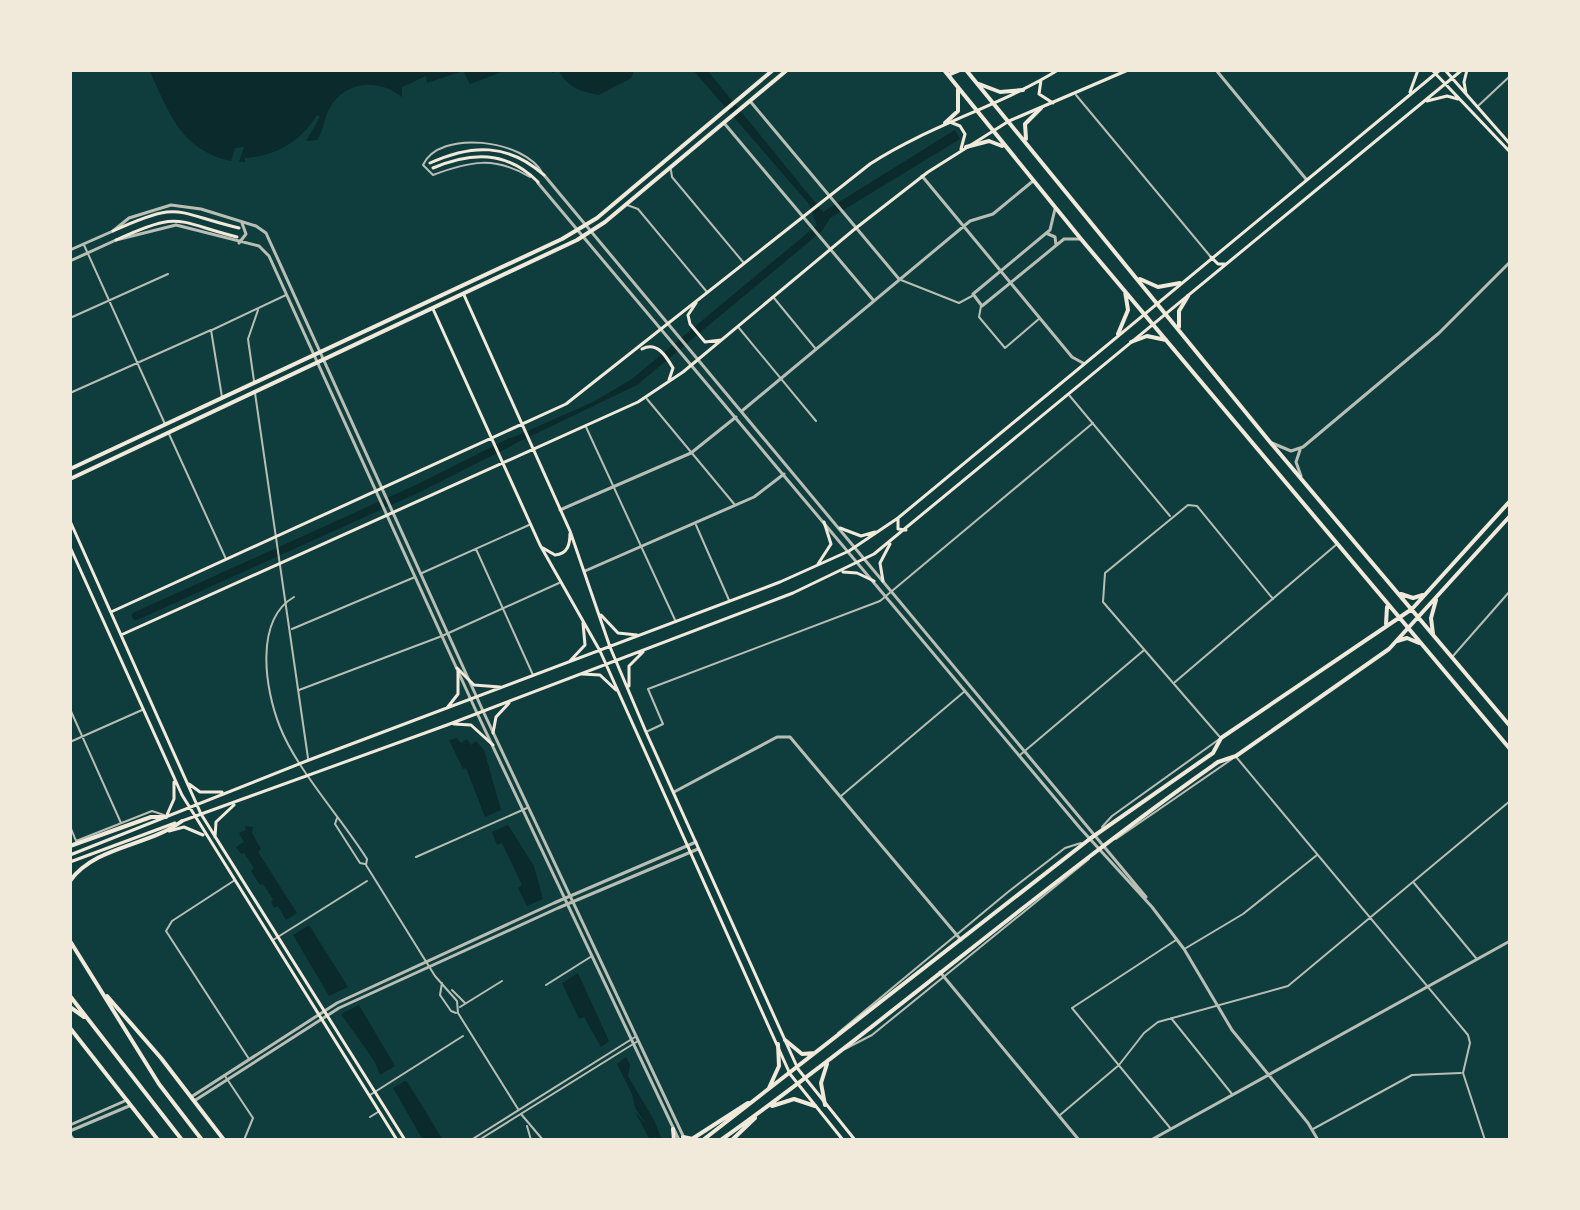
<svg xmlns="http://www.w3.org/2000/svg" width="1580" height="1210" viewBox="0 0 1580 1210" font-family="Quicksand,sans-serif">
<rect width="100%" height="100%" fill="#0f3d3e"/>
<path fill="#0a2a2b" d="M 149,70 L 507,70 L 470,84 L 463,71 L 427,83 L 426,76 L 402,87 L 402,97 C 377,77 343,81 328,111 C 323,122 324,130 317,140 L 306,141 L 320,117 L 317,115 C 301,142 275,156 245,158 L 245,162 L 239,162 L 244,147 L 235,148 L 231,161 C 180,150 169,112 149,70 Z
M 551,70 L 634,70 L 631,78 L 599,95 C 581,92 567,87 559,71 L 552,73 Z
M 693,70 L 707,70 L 823,212 L 955,130 L 960,139 L 830,218 L 822,231 L 637,385 L 504,449 L 501,443 L 595,401 L 632,379 L 817,225 L 808,203 Z
M 457,738 L 461,743 L 467,739 L 471,745 L 476,741 L 484,750 L 501,810 L 485,817 L 466,768 L 463,769 L 449,740 Z
M 508,825 L 534,866 L 543,899 L 527,906 L 518,888 L 522,885 L 502,843 L 497,845 L 492,832 Z
M 245,826 L 253,827 L 252,833 L 261,849 L 258,852 L 297,913 L 286,920 L 278,906 L 274,908 L 271,902 L 273,899 L 263,884 L 260,885 L 251,871 L 254,868 L 244,853 L 241,854 L 236,847 L 244,842 L 239,833 L 246,830 Z
M 309,925 L 348,987 L 329,996 L 293,935 Z
M 578,973 L 609,1041 L 601,1047 L 584,1017 L 579,1019 L 562,983 Z
M 359,1005 L 395,1066 L 380,1075 L 375,1062 L 341,1014 Z
M 626,1057 L 630,1065 L 628,1076 L 654,1120 L 662,1140 L 654,1137 L 650,1140 L 635,1112 L 646,1124 L 635,1108 L 632,1094 L 617,1064 Z
M 405,1081 L 408,1083 L 443,1140 L 423,1140 L 393,1088 Z"/>
<g fill="none" stroke-linecap="round" stroke-linejoin="round">
<path stroke="#0a2a2b" stroke-width="8" d="M 136,616 L 419,488 L 510,442"/>
<path stroke="#b8beb3" stroke-width="2" d="M 212,330 L 286,295
M 254,381 L 248,339 L 258,310
M 294,597 C 254,620 265,690 280,727 C 297,770 342,819 367,859 L 366,865 L 435,976 L 457,1001 L 458,1013 L 518,1109
M 337,818 L 335,824 L 360,863 L 365,864
M 442,983 L 440,995 L 451,1011 L 456,1013
M 452,990 L 465,1003
M 460,1007 L 502,981
M 521,1114 L 543,1140
M 527,1126 L 531,1140"/>
<path stroke="#b8beb3" stroke-width="2" d="M 1076,95 L 1210,256
M 1477,107 L 1510,76
M 671,170 L 672,177 L 743,262
M 530,177 C 495,156 470,161 433,175 L 423,165 C 439,129 525,139 543,174
M 627,205 L 638,209 L 707,292
M 84,245 L 165,424
M 901,280 L 959,303 L 972,296
M 774,298 L 815,348
M 981,306 L 979,317 L 1005,348 L 1040,318
M 70,318 L 168,274
M 739,328 L 816,421
M 70,393 L 211,330 L 222,397
M 255,393 L 308,758
M 1069,395 L 1170,516
M 647,399 L 735,505
M 586,427 L 676,622
M 169,434 L 226,559
M 696,525 L 729,600
M 476,549 L 533,675
M 422,573 L 529,525
M 292,629 L 415,577
M 1453,656 L 1510,591
M 1175,682 L 1337,544
M 299,690 L 442,636 L 559,583
M 70,709 L 121,823
M 646,732 L 663,724 L 648,689 L 880,601 L 1093,423
M 1219,736 L 1103,602 L 1105,573 L 1188,505 L 1197,506 L 1273,599
M 70,742 L 142,710
M 1020,755 L 1143,651
M 1237,758 L 1468,1035 L 1470,1043 L 1463,1073 L 1485,1140
M 841,796 L 965,691
M 70,826 L 76,841 L 152,811 L 164,815
M 1102,827 L 1112,816 L 1218,740
M 1116,839 L 1232,759
M 416,857 L 527,808
M 235,880 L 172,921 L 166,931 L 249,1059
M 1414,883 L 1476,958
M 273,940 L 367,881
M 1186,948 L 1243,914 L 1317,855
M 546,985 L 592,956
M 1171,1018 L 1232,1094
M 838,1033 L 1008,892 L 1065,848 L 1081,843
M 845,1049 L 872,1035 L 1089,859
M 225,1076 L 253,1118 L 244,1140
M 370,1095 L 463,1036
M 1060,1115 L 1119,1065 L 1144,1033 L 1158,1022 L 1288,986 L 1510,801
M 370,1117 L 378,1112
M 1171,1129 L 1072,1008 L 1176,940
M 1313,1129 L 1412,1075 L 1461,1073
M 471,1140 L 635,1037
M 479,1140 L 638,1041"/>
<path stroke="#b8beb3" stroke-width="3" d="M 1216,70 L 1306,179
M 750,101 L 899,279
M 724,123 L 874,301
M 544,175 L 1146,897
M 922,176 L 1072,357 L 1083,363
M 538,183 L 1080,828 L 1152,907 L 1184,949 L 1232,1030 L 1308,1123 L 1318,1140
M 1055,209 L 1050,230 L 973,294 L 982,306 L 1064,239 L 1081,239
M 1048,234 L 1055,237 L 1056,245
M 239,243 L 246,234 L 242,223
M 70,250 L 113,231 L 129,218 L 171,205 L 201,209 L 256,226 L 266,233 L 483,711 L 685,1140
M 70,261 L 116,240 L 176,225 L 259,246 L 269,256 L 477,713 L 679,1140
M 743,410 L 970,221 L 993,214 L 1033,181
M 1272,443 L 1291,451 L 1303,447 L 1439,333 L 1510,262
M 1300,450 L 1296,462 L 1301,476
M 560,510 L 691,453 L 736,417
M 585,571 L 754,497 L 784,474
M 674,792 L 777,737 L 790,737 L 961,940
M 940,972 L 1079,1140
M 191,1097 L 337,1003 L 554,903 L 696,842
M 194,1101 L 339,1008 L 558,908 L 698,849
M 70,1125 L 127,1100
M 70,1131 L 129,1106
M 70,1135 L 74,1140
M 1151,1140 L 1510,941"/>
<path stroke="#f1e9da" stroke-width="3" d="M 1432,70 L 1510,152
M 1445,70 L 1510,144
M 1041,80 L 1039,94 L 1053,103
M 1410,92 L 1418,70
M 1466,94 L 1464,82 L 1467,70
M 1427,101 L 1447,96 L 1458,99
M 950,122 L 960,126 L 965,134 L 961,149
M 430,163 C 472,144 508,143 544,175
M 433,168 C 471,152 506,150 538,182
M 113,231 C 182,200 172,212 239,228
M 116,240 C 181,210 174,221 237,237
M 1211,257 L 1218,264 L 1225,264
M 464,295 L 570,531 L 610,647 L 646,732 L 798,1069 L 855,1140
M 696,303 L 688,315 L 690,324 L 705,342 L 721,340
M 433,309 L 540,545 L 600,651 L 790,1074 L 843,1140
M 642,349 C 657,341 666,356 673,368 L 669,380
M 898,518 L 898,529 L 906,530
M 70,521 L 201,814 L 405,1140
M 840,528 L 861,536 L 875,532
M 70,547 L 182,795 L 397,1140
M 543,548 L 555,555 C 568,554 570,544 570,533
M 818,564 L 831,544 L 824,522
M 843,572 L 857,573 L 874,581
M 883,581 L 880,563 L 890,544
M 111,612 L 566,404 L 870,164 C 930,125 998,107 1058,70
M 601,615 L 618,633 L 637,635
M 121,635 L 638,402 L 683,372 L 856,228 L 928,172 L 1009,121 L 1128,70
M 570,661 L 585,645 L 583,623
M 457,668 L 474,685 L 500,687
M 582,674 L 600,675 L 616,690
M 629,686 L 629,666 L 643,652
M 447,708 L 458,694 L 458,672
M 454,724 L 471,725 L 493,745
M 493,733 L 496,717 L 509,703
M 189,784 L 200,792 L 222,792
M 166,817 L 174,799 L 174,782
M 182,821 L 447,725 L 793,593 L 874,554 L 1462,70
M 169,831 L 184,827 L 203,835
M 215,837 L 216,822 L 234,805
M 70,855 L 309,760 L 780,582 L 849,551 L 898,518 L 1440,70
M 70,862 L 175,823"/>
<path stroke="#f1e9da" stroke-width="4" d="M 944,70 L 1081,239 L 1510,749
M 966,70 L 1270,442 L 1510,726
M 948,75 L 960,70
M 979,84 L 1000,92 L 1023,90
M 945,123 L 958,111 L 958,89
M 1026,139 L 1025,124 L 1041,108
M 966,147 L 989,141 L 1002,146
M 1140,279 L 1158,287 L 1180,283
M 1179,327 L 1179,311 L 1188,296
M 1118,334 L 1128,310 L 1125,291
M 1131,342 L 1147,336 L 1166,340
M 70,469 L 562,239 L 597,218 L 773,70
M 70,479 L 577,240 L 605,222 L 787,70
M 1401,594 L 1413,598 L 1423,595
M 1386,624 L 1387,607
M 1433,634 L 1431,618 L 1436,600
M 1397,641 L 1407,638 L 1419,643
M 70,846 L 151,817 L 166,817
M 70,881 C 95,846 149,846 182,821
M 70,941 L 159,1084 L 202,1140
M 107,996 L 161,1058 L 224,1140
M 70,1028 L 158,1140
M 785,1040 L 802,1054 L 815,1053
M 769,1088 L 779,1066 L 778,1044
M 825,1105 L 821,1083 L 827,1064
M 772,1106 L 794,1099 L 815,1106
M 673,1129 L 674,1140
M 683,1137 L 693,1139
M 692,1139 L 748,1103
M 703,1140 L 1091,838 L 1213,753 L 1221,738 L 1412,609 L 1510,501
M 721,1140 C 890,1019 1047,882 1218,762 L 1236,756 L 1389,649 L 1510,516
M 732,1140 L 755,1118"/>
<path stroke="#f1e9da" stroke-width="4" d="M 70,996 L 182,1140
M 70,1007 L 84,1017"/>
</g>
<rect width="1580" height="1210" fill="none" stroke="#f1e9da" stroke-width="144"/>
</svg>
